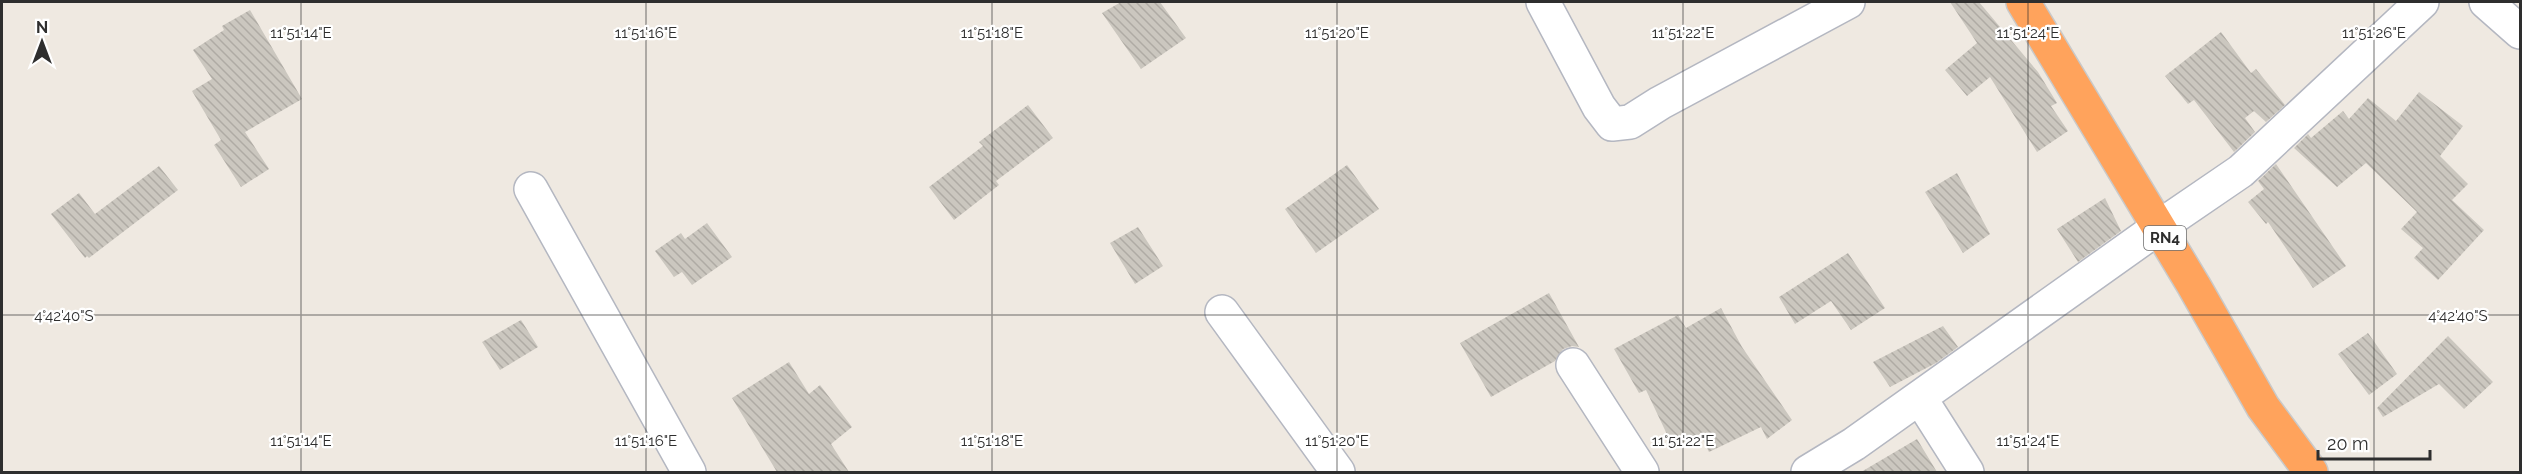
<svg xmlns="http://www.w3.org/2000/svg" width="2522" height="474" viewBox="0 0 2522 474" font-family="Raleway,sans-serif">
<defs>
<pattern id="building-back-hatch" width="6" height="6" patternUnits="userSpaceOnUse" patternTransform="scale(1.5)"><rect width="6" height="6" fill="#cbc7bf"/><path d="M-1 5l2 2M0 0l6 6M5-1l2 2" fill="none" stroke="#afaba4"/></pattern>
</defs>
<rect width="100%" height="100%" fill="#efe9e1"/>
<path fill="url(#building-back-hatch)" d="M 1121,2 L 1160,2 L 1186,38 L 1141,69 L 1102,13 Z
M 1950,2 L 1979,2 L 2038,72 L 2057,103 L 2051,106 L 2068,131 L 2037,152 L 1990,77 L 1967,96 L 1945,70 L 1977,43 Z
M 250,10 L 302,99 L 245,132 L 269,169 L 241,187 L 214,145 L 221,140 L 192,91 L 212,79 L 193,50 L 224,30 L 222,26 Z
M 2221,32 L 2251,73 L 2256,69 L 2285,105 L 2266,122 L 2254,111 L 2245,118 L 2255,132 L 2234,152 L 2194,100 L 2188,104 L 2165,76 Z
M 2419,92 L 2463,126 L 2440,156 L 2468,184 L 2452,200 L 2484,230 L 2438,280 L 2414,258 L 2423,248 L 2401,229 L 2417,212 L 2366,163 L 2337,187 L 2294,148 L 2308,134 L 2311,138 L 2343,111 L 2349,119 L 2368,98 L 2396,121 Z
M 1028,105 L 1053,138 L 996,181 L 999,185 L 954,220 L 929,187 L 983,146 L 979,142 Z
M 2276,164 L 2346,266 L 2313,288 L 2268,222 L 2266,224 L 2248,202 L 2264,189 L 2258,181 Z
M 1347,165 L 1379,209 L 1316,253 L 1285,209 Z
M 159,166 L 178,190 L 89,258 L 87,256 L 85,258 L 51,214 L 79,193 L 95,214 Z
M 1957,173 L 1990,234 L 1963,253 L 1925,192 Z
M 2105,198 L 2121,231 L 2078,262 L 2057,229 Z
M 707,223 L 732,257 L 692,285 L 682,272 L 674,277 L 655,251 L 681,233 L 685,239 Z
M 1138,227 L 1163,266 L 1135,284 L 1110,243 Z
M 1848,253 L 1885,308 L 1851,330 L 1831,301 L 1795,324 L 1779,297 Z
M 1549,293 L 1579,347 L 1572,346 L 1563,349 L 1555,361 L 1491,397 L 1460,343 Z
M 1721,308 L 1742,347 L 1792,420 L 1767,439 L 1761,427 L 1709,452 L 1700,434 L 1673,447 L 1646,390 L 1639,393 L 1614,349 L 1678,315 L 1686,328 Z
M 521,320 L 538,347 L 500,370 L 482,342 Z
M 1943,326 L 1958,347 L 1936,363 L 1890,387 L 1873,362 Z
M 2368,333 L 2397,374 L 2369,395 L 2338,354 Z
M 2448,336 L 2493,382 L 2464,409 L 2439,384 L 2383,417 L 2377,408 Z
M 789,362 L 809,394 L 820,385 L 852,427 L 831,444 L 849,472 L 777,472 L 732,398 Z
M 1917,439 L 1937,472 L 1861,472 Z"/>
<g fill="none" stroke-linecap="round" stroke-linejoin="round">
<g stroke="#b4b7c1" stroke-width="36">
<path id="street" d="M 1543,2 L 1599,107 L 1612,124 L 1630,122 L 1660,103 L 1848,2
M 2486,2 L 2520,32
M 531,189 L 689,472
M 1222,312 L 1338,472
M 1573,365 L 1642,472
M 1920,398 L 1967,472
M 1808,472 L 1854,444 L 2159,227 L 2241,171 L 2422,2"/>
</g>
<g stroke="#c9c9c9" stroke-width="36">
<path id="highway" d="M 2023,2 L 2194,286 L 2263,407 L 2311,472"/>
</g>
<use href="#street" stroke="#fff" stroke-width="33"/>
<use href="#highway" stroke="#ffa35c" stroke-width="33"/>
</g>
<path fill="none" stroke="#2e2e2e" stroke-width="1.5" stroke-opacity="0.45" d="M 301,2 L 301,472M 646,2 L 646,472M 992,2 L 992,472M 1337,2 L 1337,472M 1683,2 L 1683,472M 2028,2 L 2028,472M 2374,2 L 2374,472M 2,315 L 2520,315"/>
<g text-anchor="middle" stroke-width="4.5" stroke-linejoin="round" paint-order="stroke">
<rect fill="#fff" stroke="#6d6d6d" stroke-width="1.5" x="2144" y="226" width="42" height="24" rx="4.5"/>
<g font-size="15" font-weight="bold" fill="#2e2e2e">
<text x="2165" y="243">RN4</text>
</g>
</g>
<g font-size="15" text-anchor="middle" fill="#2e2e2e" stroke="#fff" stroke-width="4.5" stroke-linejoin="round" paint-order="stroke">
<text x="301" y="38">11°51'14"E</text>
<text x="646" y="38">11°51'16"E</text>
<text x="992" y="38">11°51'18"E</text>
<text x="1337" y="38">11°51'20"E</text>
<text x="1683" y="38">11°51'22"E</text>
<text x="2028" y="38">11°51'24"E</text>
<text x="2374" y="38">11°51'26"E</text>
<text x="64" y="321">4°42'40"S</text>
<text x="2458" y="321">4°42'40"S</text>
<text x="301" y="446">11°51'14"E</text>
<text x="646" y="446">11°51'16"E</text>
<text x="992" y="446">11°51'18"E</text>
<text x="1337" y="446">11°51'20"E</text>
<text x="1683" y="446">11°51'22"E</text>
<text x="2028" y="446">11°51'24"E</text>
</g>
<rect width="2522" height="474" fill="none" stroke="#2e2e2e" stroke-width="6"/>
<g transform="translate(42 42)" stroke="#ffffff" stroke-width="4.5" paint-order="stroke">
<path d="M0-4.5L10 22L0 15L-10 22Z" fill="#2e2e2e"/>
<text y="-9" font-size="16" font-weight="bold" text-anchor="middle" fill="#2e2e2e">N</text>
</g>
<path d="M2318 450v9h112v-9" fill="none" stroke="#2e2e2e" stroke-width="3"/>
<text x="2327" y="450" font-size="18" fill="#2e2e2e" stroke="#ffffff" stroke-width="4.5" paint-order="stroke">20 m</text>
</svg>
